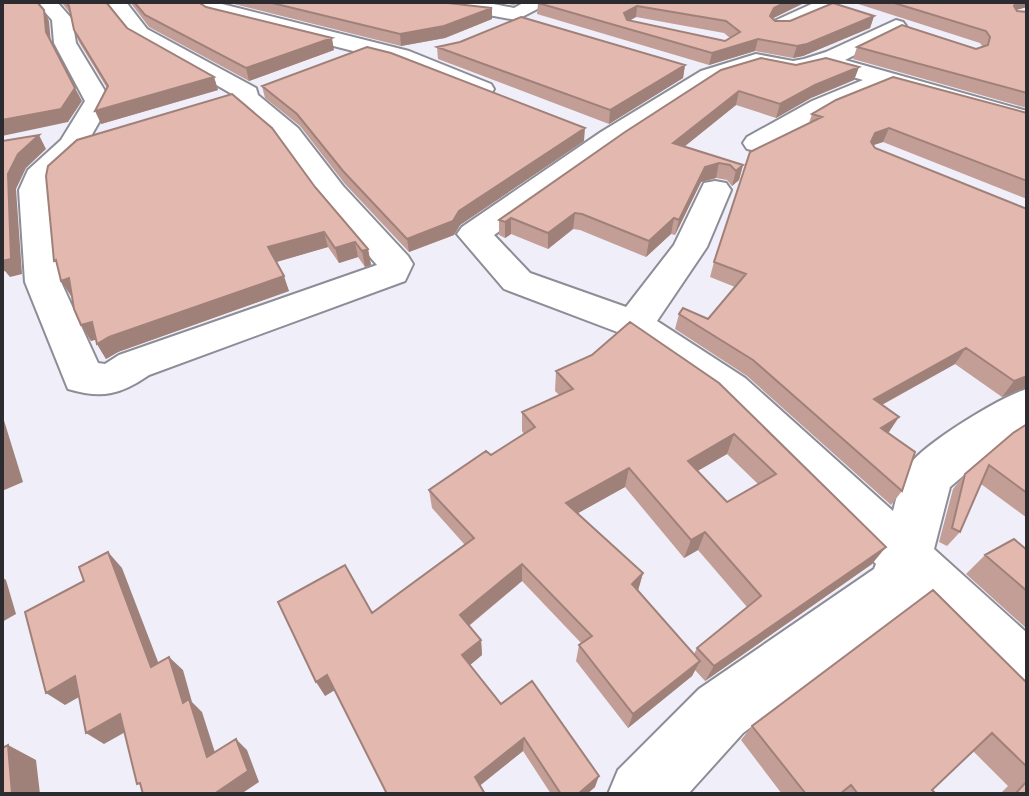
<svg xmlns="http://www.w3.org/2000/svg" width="1029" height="796" viewBox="0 0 1029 796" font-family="Signika,sans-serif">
<rect width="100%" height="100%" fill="#efeef9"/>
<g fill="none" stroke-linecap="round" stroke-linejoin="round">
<g stroke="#8d8d97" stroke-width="4">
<path id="minor" d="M 36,2 L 57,2 L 72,19 L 76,43 L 111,101 L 86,145 L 53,179 L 51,190 L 61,282 L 98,363 L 105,364 L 119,355 L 377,265 L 321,200 L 278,140 L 234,101 L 232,94 L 133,37 L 106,2 L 126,2 L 147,29 L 256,88 L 258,95 L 298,128 L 343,186 L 408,256 L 413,264 L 405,281 L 149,375 C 120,395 102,399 68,389 L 25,282 L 19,190 L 28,170 L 61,140 L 85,101 L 54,43 L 52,20 Z
M 189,2 L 214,2 L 409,51 L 491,84 L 494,89 L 491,94 L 473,94 L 393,61 L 210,15 Z
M 400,2 L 483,2 L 514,8 L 525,2 L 551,2 L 516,20 L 478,13 L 442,13 L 403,6 Z
M 816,2 L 838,4 L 786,30 L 772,30 L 769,26 L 772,22 Z
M 896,20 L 903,22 L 906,26 L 903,30 L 845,60 L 1027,111 L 1027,127 L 888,87 L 830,111 L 767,149 L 757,151 L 747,149 L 743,143 L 747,137 L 812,101 L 863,80 L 822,68 L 793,75 L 757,68 L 717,81 L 621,144 L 494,235 L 530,273 L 626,307 L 674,245 L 704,183 L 715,181 L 726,183 L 731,190 L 707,247 L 657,321 L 745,378 L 893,511 C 897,496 901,476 910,464 C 927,442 1000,397 1027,389 L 1027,427 L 998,446 L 950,487 L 934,549 L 1027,633 L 1027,705 L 1005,696 L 915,604 L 743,733 L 688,794 L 608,794 L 618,770 L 699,689 L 874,569 L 876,564 L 715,400 L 620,333 L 504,289 L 457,234 L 462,227 L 601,132 L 701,71 L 756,54 L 793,61 L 804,59 L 826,52 Z"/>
</g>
<use href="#minor" fill="#fff" fill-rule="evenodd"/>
</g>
<path fill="#c39e96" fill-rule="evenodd" d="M 61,2 L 106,2 L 127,28 L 214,77 L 218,90 L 101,124 L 107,88 L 79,42 L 74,30 L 70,13 Z
M 130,2 L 198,2 L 206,7 L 334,50 L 249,81 L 149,27 Z
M 226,2 L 439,2 L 492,19 L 445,38 L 401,46 Z
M 499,2 L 519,2 L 514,5 Z
M 806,2 L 772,19 L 775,21 L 874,16 L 870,28 L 803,56 L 793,58 L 755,51 L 709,65 L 537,14 L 538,3 ZM 636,17 L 724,33 L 730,38 L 725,41 L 629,21 Z
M 852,2 L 1027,2 L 1027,7 L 1016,10 L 1017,11 L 1027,12 L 1027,108 L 853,59 L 857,47 L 976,49 L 983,47 L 980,43 Z
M 437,47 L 685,65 L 683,78 L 609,124 L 438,59 Z
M 796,65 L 859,67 L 854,80 L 811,98 L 776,118 L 736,105 L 684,147 L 743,165 L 739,180 L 732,186 L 727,180 L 716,178 L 701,182 L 675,235 L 671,234 L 646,257 L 580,230 L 573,229 L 548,249 L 511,234 L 505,238 L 499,235 L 499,220 L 625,132 Z
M 262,86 L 584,141 L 460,225 L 454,235 L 409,252 L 345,184 L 300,126 L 265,98 Z
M 1027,113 L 1027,199 L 883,142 L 874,145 L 875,148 L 1027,209 L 1027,387 L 1002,397 L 955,364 L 882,405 L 902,491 L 891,505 L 747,376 L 675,329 L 679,314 L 708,319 L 735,287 L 710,277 L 714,262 L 809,123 L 812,114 Z
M 315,187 L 368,249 L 371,265 L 365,267 L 358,257 L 339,263 L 328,247 L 276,262 L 289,291 L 118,352 L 106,359 L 97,344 L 96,339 L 91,341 L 81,325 L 72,296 L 71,296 Z
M 630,322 L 872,564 L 705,681 L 695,670 L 692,676 L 628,728 L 576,661 L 579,645 L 582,644 L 522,581 L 469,626 L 481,640 L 482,655 L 470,665 L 501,704 L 595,787 L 587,794 L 551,794 L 523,751 L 480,785 L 334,690 L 325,696 L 372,613 L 465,545 L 432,508 L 429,490 L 491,455 L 524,434 L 522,431 L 522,412 L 559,395 L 555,391 L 556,371 L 592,355 ZM 727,454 L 758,484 L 727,502 L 697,471 ZM 625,487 L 684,558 L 698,550 L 747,607 L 697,648 L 694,654 L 638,591 L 643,573 L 578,513 Z
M 1027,424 L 1027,518 L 981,484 L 960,532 L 947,546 L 939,542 L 953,489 L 965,474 Z
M 1027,550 L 1027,629 L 966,574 L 985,555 Z
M 1027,683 L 1027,794 L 1000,794 L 1008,786 L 973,751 L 932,790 L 936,794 L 782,794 L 741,740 L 752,726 Z"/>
<path fill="#9f817a" d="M 786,2 L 806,2 L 771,19 L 770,16 L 774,8 Z
M 1016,2 L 1027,2 L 1027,7 L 1012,11 Z
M 637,6 L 636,17 L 623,24 L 624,13 Z
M 492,8 L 492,19 L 445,38 L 401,46 L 400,34 Z
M 44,10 L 49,21 L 51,44 L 46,32 Z
M 874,16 L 870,28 L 803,56 L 793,58 L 797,46 Z
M 332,38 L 334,50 L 249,81 L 246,68 Z
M 758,39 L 755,51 L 709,65 L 712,53 Z
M 685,65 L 683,78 L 609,124 L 610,110 Z
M 859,67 L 854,80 L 811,98 L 776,118 L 780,104 L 815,85 Z
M 214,77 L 218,90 L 101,124 L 95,111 Z
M 75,88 L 82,101 L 68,122 L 2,136 L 2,120 Z
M 739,91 L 736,105 L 670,158 L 673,143 Z
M 585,128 L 584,141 L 460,225 L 454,235 L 409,252 L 407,239 L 459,211 Z
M 889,128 L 883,142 L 870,146 L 875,133 Z
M 39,135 L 46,149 L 26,168 L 16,189 L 22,274 L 10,277 L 5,271 L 2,272 L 8,174 L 18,154 Z
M 719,163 L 716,178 L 701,182 L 675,235 L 679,220 L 705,167 Z
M 743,165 L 739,180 L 732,186 L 736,171 Z
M 575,213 L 573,229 L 548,249 L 548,233 Z
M 511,218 L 511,234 L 505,238 L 505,222 Z
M 674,218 L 671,234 L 646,257 L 649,241 Z
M 324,232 L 328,247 L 273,263 L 268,247 Z
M 355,242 L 358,257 L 339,263 L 335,248 Z
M 368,249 L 371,265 L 365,267 L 362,251 Z
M 284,276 L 289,291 L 118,352 L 106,359 L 97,344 L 109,337 Z
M 69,278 L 78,294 L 71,296 L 61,281 Z
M 92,322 L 102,338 L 91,341 L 81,325 Z
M 966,348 L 955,364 L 865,414 L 874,399 Z
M 1027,376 L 1027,387 L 1002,397 L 1014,381 Z
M 2,414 L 23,482 L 2,491 Z
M 899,417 L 889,432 L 872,443 L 881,428 Z
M 734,434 L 727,454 L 682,480 L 688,461 Z
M 629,468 L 625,487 L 564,521 L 566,503 Z
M 705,532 L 698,550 L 684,558 L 691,540 Z
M 886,547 L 872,564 L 705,681 L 714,666 Z
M 108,552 L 122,568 L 165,680 L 151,667 Z
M 522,564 L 522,581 L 462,631 L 460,615 Z
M 643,573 L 638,590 L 627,601 L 632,584 Z
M 2,577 L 6,580 L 16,614 L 2,622 Z
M 481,640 L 482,655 L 464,670 L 462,655 Z
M 169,657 L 183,670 L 192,702 L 202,712 L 220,768 L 207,757 L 183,703 Z
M 700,661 L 692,676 L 628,728 L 633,714 Z
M 327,675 L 335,690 L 325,696 L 316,682 Z
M 75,676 L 93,689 L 65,705 L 46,693 Z
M 120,714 L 136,726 L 104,744 L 86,733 Z
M 524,738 L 523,751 L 477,788 L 475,777 Z
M 236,739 L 247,750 L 259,782 L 241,794 L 214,794 Z
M 8,745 L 36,760 L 40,794 L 12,794 Z
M 599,776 L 595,787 L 587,794 L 578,794 Z"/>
<path fill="#e3b8af" stroke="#9f817a" stroke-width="2" fill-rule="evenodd" d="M 2,2 L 37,2 L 44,10 L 46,32 L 75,88 L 61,109 L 2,120 Z
M 66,2 L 106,2 L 127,28 L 214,77 L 95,111 L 108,86 L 74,30 L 69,6 Z
M 134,2 L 198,2 L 206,7 L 332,38 L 246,68 L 145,15 Z
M 268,2 L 439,2 L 492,8 L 444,26 L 400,34 Z
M 539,2 L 786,2 L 774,8 L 770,16 L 775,21 L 790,21 L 833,3 L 874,16 L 807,44 L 797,46 L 758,39 L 712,53 L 538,3 ZM 637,6 L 726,21 L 740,32 L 725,41 L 627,20 L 624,13 Z
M 891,2 L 1016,2 L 1014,6 L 1017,11 L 1027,12 L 1027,93 L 857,47 L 902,25 L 976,49 L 988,45 L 990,37 L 986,31 Z
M 521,17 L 685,65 L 610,110 L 437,47 L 460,42 Z
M 367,47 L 391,53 L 585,128 L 459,211 L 453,221 L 407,239 L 343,171 L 297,114 L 262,86 Z
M 761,58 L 796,65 L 826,58 L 859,67 L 815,85 L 780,104 L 739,91 L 673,143 L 743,165 L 736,171 L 730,165 L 719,163 L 705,167 L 679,220 L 674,218 L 649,241 L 582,214 L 575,213 L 548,233 L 511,218 L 505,222 L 499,220 L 625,132 L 721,70 Z
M 893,77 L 1027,113 L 1027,181 L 889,128 L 875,133 L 871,142 L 875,148 L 1027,209 L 1027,376 L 1014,381 L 966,348 L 874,399 L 899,417 L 881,428 L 915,452 L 902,491 L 753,360 L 679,314 L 683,308 L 708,319 L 746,274 L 714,262 L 750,152 L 822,117 L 812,114 L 836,100 Z
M 232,94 L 272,128 L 315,187 L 368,249 L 362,251 L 355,242 L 335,248 L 324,232 L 268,247 L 284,276 L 109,337 L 97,344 L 92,322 L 81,325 L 74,309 L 69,278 L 61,281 L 56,260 L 54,261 L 46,176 L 48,166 L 77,140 Z
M 39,135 L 18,154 L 8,174 L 11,259 L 2,261 L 2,141 Z
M 630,322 L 719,383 L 886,547 L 714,666 L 697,648 L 761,596 L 705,532 L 691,540 L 629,468 L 566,503 L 643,573 L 632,584 L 700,661 L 633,714 L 579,645 L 592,636 L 522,564 L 460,615 L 481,640 L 462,655 L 501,704 L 532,681 L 599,776 L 578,794 L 561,794 L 524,738 L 475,777 L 485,794 L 387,794 L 327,675 L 316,682 L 278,602 L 345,565 L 372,613 L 474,538 L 429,490 L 486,451 L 491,455 L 535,427 L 522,412 L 573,389 L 556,371 L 592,355 ZM 734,434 L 776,474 L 727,502 L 688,461 Z
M 1027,424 L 1027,493 L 989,465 L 960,532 L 952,528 L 965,474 L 1013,433 Z
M 1014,539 L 1027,550 L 1027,591 L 985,555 Z
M 108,552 L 151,667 L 169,657 L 183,703 L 189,699 L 207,757 L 236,739 L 248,771 L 214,794 L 143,794 L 140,783 L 137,784 L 120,714 L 86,733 L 75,676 L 46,693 L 25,612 L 84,581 L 79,567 Z
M 933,590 L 1027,683 L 1027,767 L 992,733 L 932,790 L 936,794 L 858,794 L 851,785 L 840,794 L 806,794 L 752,726 Z
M 8,745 L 12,794 L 2,794 L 2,748 Z
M 1027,781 L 1027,794 L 1015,794 Z"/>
<rect width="1029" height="796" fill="none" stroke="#2c2c30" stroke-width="8"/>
</svg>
